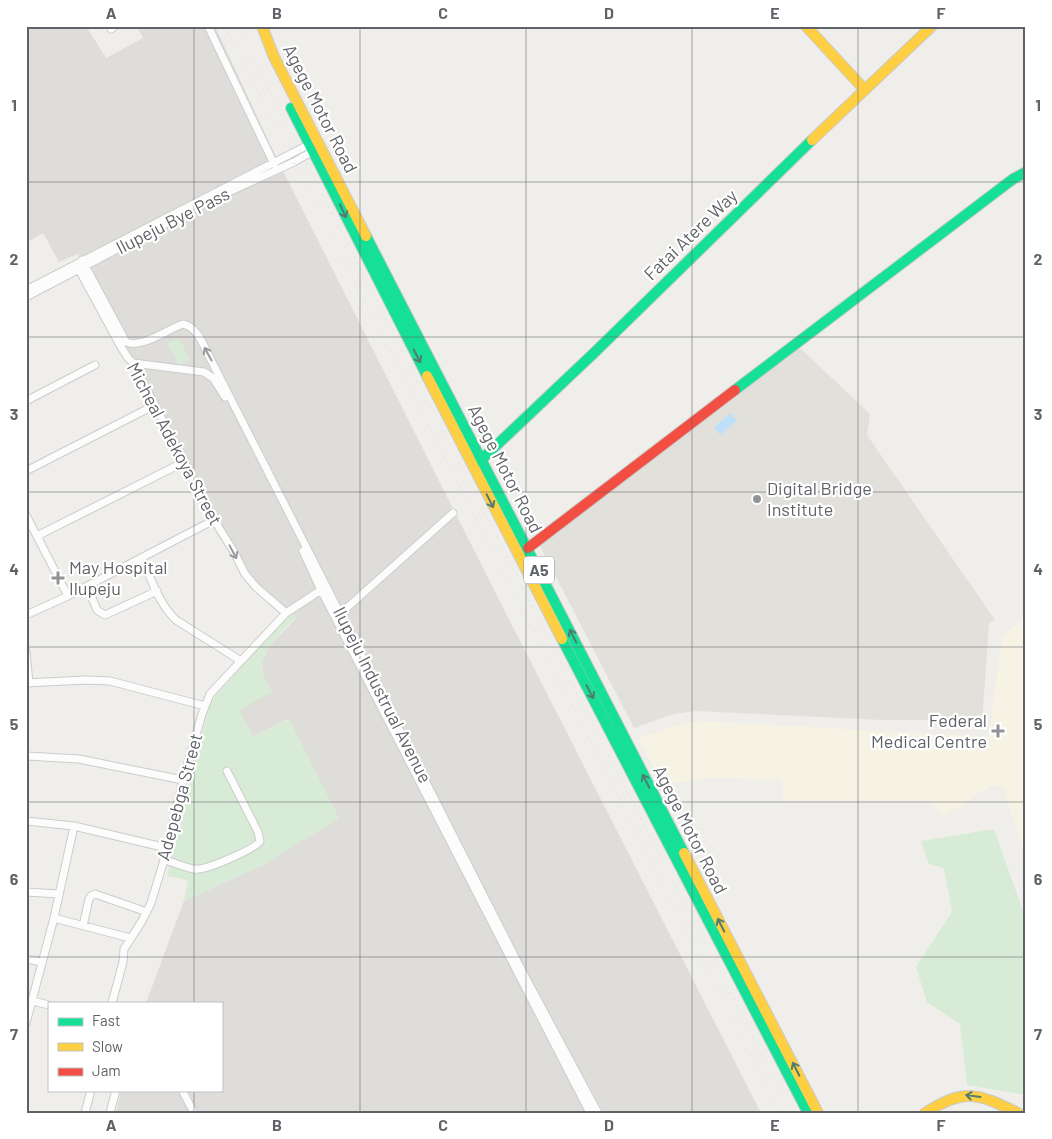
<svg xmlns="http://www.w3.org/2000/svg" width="1052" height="1139" viewBox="0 0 1052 1139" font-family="Barlow,sans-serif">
<rect width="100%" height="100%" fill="#efeeea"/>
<path fill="#f7f3e4" d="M 1026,616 L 1026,860 L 1003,786 L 990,786 L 943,817 L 931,801 L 783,801 L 782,780 L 711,778 L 663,784 L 638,739 L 670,727 L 697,721 L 989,737 L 1002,636 Z"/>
<path fill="#dfddda" d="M 26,26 L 86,26 L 106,58 L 143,38 L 137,26 L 215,26 L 276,157 L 491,584 L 761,1113 L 116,1113 L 121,1090 L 221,1090 L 221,1003 L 146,1003 L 184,901 L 265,864 L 288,719 L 253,737 L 239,710 L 263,675 L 262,662 L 269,646 L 297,617 L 290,614 L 284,606 L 243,571 L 78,254 L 59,262 L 43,233 L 26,243 Z"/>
<path fill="#e2e0da" d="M 799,347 L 870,414 L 867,435 L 995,620 L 989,623 L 982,723 L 935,720 L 883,720 L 696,711 L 673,714 L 634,728 L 540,546 Z"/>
<path fill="#d8ebd6" d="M 179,338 L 190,360 L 179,365 L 167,343 Z
M 290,614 L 297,616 C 283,631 257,651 263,674 C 265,680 269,686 272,692 L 239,710 L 253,737 L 289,719 L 339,818 L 265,864 L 184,901 L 188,880 L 167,876 L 209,706 L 215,696 Z
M 994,829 L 1026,920 L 1026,1094 L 1019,1094 L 967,1085 L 960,1024 L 927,1002 L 916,967 L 952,912 L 944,868 L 929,864 L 921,841 Z"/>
<path fill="#bfe0f9" d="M 731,413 L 737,421 L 720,435 L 714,427 Z"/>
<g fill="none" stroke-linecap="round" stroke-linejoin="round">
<g stroke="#cbcccc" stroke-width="9">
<path id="street" d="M 208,26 L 274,164
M 111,29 L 115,26
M 82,260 L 126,342 C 141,349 168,329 183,324 C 198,327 204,347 211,360 L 521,969 L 598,1113
M 76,264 L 121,347 L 128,358 L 133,363 L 214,520 L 234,552 L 245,574 L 256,587 L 286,613
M 26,290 L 310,144
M 26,297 L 209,201 L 294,162 L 315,150
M 133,363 L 204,372 L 213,378 L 225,397
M 26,401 L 95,365
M 26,471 L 155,405
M 26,515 L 68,596
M 37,536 L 184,462
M 303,551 L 321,590 L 590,1113
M 142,558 C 151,579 159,604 176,620 L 241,661
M 87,586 L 97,610 L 105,615 L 157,591
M 340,614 L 453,513
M 26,615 L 68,596 L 214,520
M 26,652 L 29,683
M 26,683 L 86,680 L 110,681 L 205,706
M 26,756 L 79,759 L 183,780
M 26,821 L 74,826 L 167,848
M 164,860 C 174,862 185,868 195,869 C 205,871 255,849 260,841 L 258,832 L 227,771
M 26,892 L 59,894
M 54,918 L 130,938
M 83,926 L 89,899 L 91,896 L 95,894 L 147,912
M 26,959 L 42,962
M 33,1001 L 49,1005
M 112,1003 L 123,962 L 124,949 L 142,921 L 151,903 L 164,860 L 183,780 L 202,714 L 210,694 L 286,613 L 321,590
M 26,1023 L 54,918 L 74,826
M 182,1090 L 194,1113
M 85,1113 L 91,1090
M 110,1113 L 116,1090"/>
</g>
<g stroke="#cacacb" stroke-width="12">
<path id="fast" d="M 291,108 L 427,376
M 366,236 L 684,853
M 735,390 L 1013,179 L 1026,172
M 475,463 L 482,459 L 595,352 L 812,140
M 562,639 L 808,1113"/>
</g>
<g stroke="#cacacb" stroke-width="12">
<path id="slow" d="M 262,26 L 274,57 L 366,236
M 806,26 L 864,89
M 812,140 L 932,26
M 427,376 L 562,639
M 684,853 L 818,1113
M 925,1113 C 964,1088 978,1093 1018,1113"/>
</g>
<g stroke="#cacacb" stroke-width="12">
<path id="jam" d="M 528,548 L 735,390"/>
</g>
<use href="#street" stroke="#fdfcfc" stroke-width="7"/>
<use href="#fast" stroke="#16e098" stroke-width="10"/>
<use href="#slow" stroke="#ffcf43" stroke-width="10"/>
<use href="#jam" stroke="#f24e42" stroke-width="10"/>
<path stroke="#e4e4e4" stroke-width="2" stroke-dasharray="1 6" stroke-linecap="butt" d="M 224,26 L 780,1113
M 236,26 L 791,1113"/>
</g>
<defs><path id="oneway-shaft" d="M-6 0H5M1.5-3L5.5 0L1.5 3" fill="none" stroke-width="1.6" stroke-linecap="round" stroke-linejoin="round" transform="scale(1.25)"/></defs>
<g stroke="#507c72">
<use href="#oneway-shaft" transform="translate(343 211) rotate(65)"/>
<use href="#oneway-shaft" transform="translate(417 356) rotate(63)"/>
<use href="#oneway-shaft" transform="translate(490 501) rotate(63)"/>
<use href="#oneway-shaft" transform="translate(573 636) rotate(-117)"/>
<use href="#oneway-shaft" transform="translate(590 692) rotate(62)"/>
<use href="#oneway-shaft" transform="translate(646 781) rotate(-117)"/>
<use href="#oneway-shaft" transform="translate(721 925) rotate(-117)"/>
<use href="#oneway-shaft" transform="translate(796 1069) rotate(-117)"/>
<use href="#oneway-shaft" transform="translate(973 1096) rotate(-172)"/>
</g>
<g stroke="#96999c">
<use href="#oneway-shaft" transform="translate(208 354) rotate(-119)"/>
<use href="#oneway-shaft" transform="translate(233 552) rotate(62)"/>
</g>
<path fill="none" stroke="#5f6368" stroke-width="1" stroke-opacity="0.55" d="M 194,26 L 194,1003M 360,26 L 360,1113M 526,26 L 526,1113M 692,26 L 692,1113M 858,26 L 858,1113M 26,182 L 1026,182M 26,337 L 1026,337M 26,492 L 1026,492M 26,647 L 1026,647M 26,802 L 1026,802M 26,957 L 1026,957M 194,1090 L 194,1113"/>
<g fill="#919496" stroke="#fff" stroke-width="2">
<circle cx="757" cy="499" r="5"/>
<path d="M55.5 570.5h5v5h5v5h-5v5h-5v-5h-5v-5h5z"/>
<path d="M995.5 723.5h5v5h5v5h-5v5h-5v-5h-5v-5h5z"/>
</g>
<g text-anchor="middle" stroke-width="4.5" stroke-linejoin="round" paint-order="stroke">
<rect fill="#fff" stroke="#8f9295" stroke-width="1" x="524" y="556.5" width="30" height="27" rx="4"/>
<g font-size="16" font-weight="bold" fill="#5f6368">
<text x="539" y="576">A5</text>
</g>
<g font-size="18" fill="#5f6368" stroke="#fff">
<text transform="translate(320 109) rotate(63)" y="6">Agege Motor Road</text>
<text transform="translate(173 221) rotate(-27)" y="6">Ilupeju Bye Pass</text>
<text transform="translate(691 235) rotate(-44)" y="6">Fatai Atere Way</text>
<text transform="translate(174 444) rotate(62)" y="6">Micheal Adekoya Street</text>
<text transform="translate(505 469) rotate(63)" y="6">Agege Motor Road</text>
<text transform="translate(382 695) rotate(63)" y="6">Ilupeju Industrual Avenue</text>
<text transform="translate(180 797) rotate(-75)" y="6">Adepebga Street</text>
<text transform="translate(690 830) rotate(63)" y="6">Agege Motor Road</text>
</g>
<g font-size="18" fill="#5f6368" stroke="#fff" text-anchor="start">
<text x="767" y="495">Digital Bridge<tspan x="767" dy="21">Institute</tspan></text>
<text x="69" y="574">May Hospital<tspan x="69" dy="21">Ilupeju</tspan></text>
<text x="987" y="727" text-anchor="end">Federal<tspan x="987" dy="21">Medical Centre</tspan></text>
</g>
</g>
<rect width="1052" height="1139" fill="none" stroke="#ffffff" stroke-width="55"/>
<rect x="48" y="1002" width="175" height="90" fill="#ffffff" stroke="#bfc1c3"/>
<rect x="58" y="1018" width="25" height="8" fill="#16e098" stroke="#bfc1c3"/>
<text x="92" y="1026" font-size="15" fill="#5f6368">Fast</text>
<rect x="58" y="1043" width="25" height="8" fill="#ffcf43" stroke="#bfc1c3"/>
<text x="92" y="1052" font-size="15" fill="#5f6368">Slow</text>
<rect x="58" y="1068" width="25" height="8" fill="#f24e42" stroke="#bfc1c3"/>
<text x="92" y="1076" font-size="15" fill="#5f6368">Jam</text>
<rect x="28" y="28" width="996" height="1084" fill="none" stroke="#5f6368" stroke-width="2"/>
<g font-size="16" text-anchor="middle" font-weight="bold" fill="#5f6368">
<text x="111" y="19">A</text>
<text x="277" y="19">B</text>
<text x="443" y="19">C</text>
<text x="609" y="19">D</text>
<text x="775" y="19">E</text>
<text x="941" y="19">F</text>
<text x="14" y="111">1</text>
<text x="1038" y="111">1</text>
<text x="14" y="265">2</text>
<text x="1038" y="265">2</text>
<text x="14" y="420">3</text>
<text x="1038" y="420">3</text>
<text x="14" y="575">4</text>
<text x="1038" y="575">4</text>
<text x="14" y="730">5</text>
<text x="1038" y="730">5</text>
<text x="14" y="885">6</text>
<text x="1038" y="885">6</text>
<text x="14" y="1040">7</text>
<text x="1038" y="1040">7</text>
<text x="111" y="1131">A</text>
<text x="277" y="1131">B</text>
<text x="443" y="1131">C</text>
<text x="609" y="1131">D</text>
<text x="775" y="1131">E</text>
<text x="941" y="1131">F</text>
</g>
</svg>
